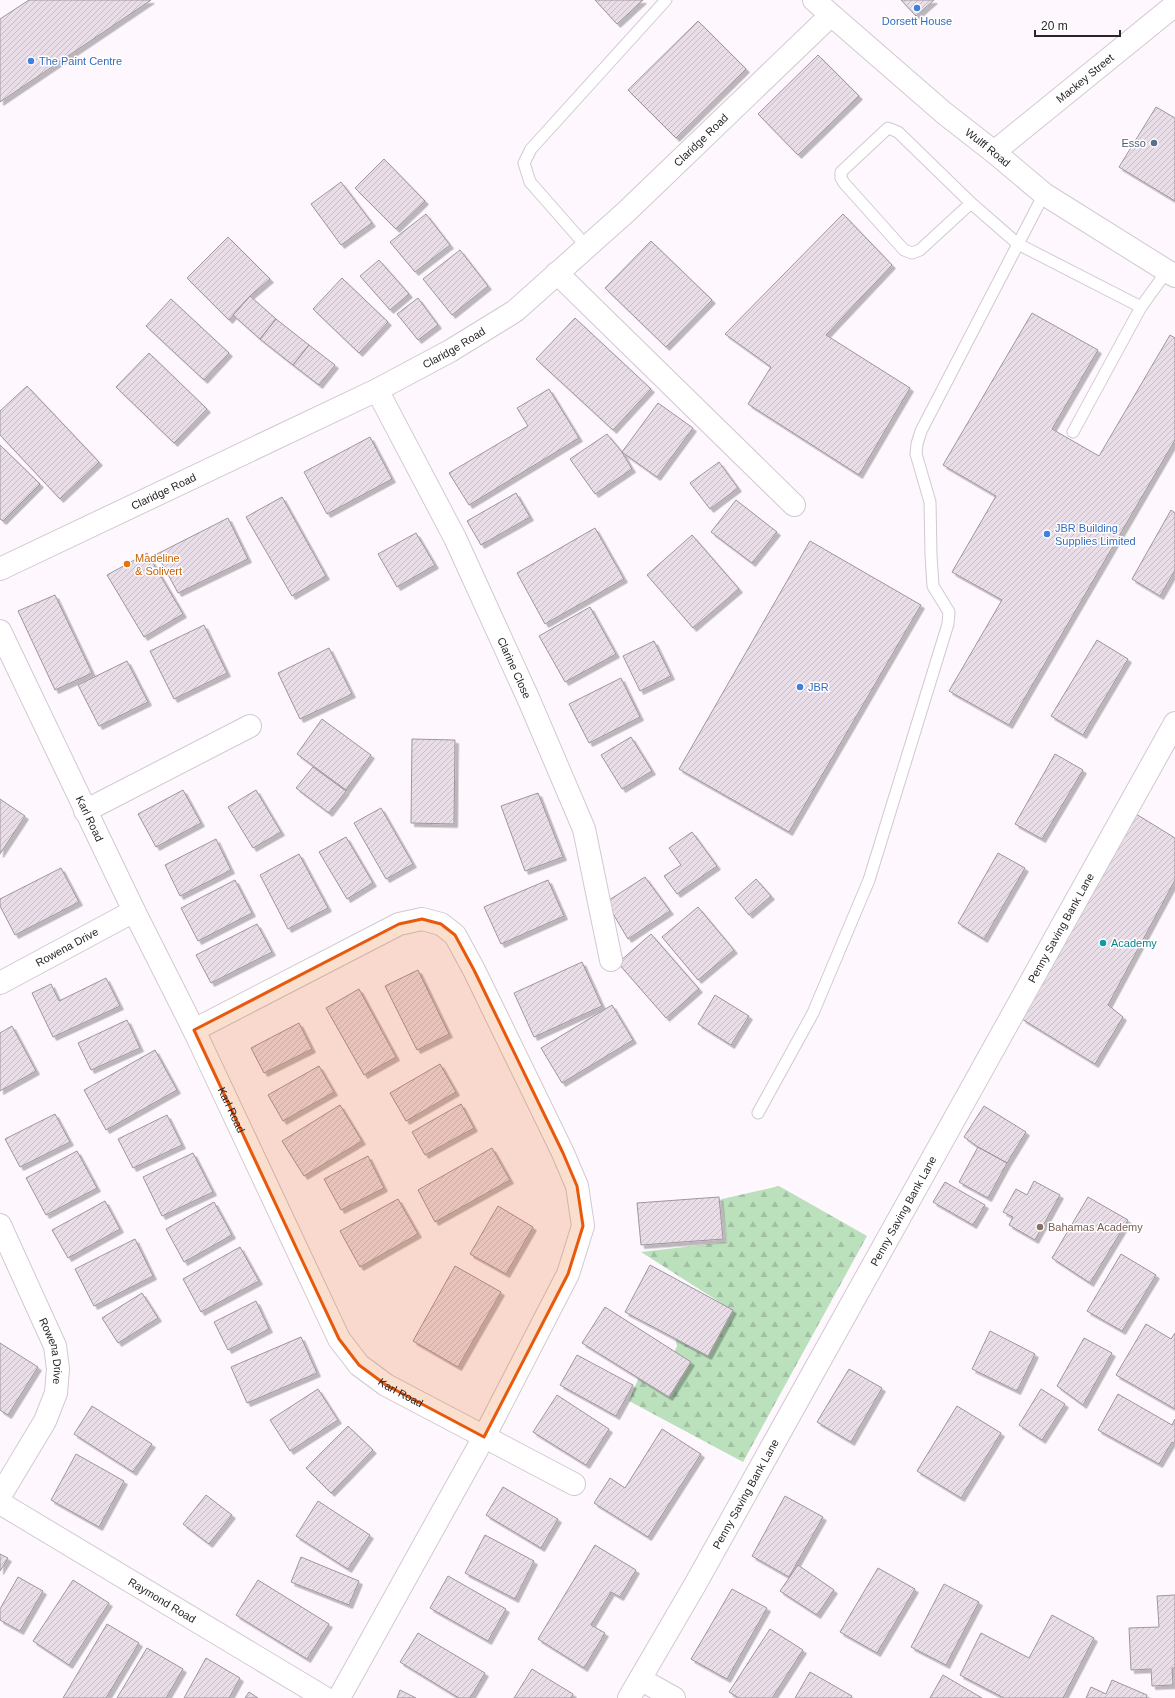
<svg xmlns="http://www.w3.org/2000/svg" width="1175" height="1698" viewBox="0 0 1175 1698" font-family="Arial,sans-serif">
<defs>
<pattern id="forest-firs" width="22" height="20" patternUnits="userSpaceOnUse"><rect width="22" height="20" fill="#bbe0bc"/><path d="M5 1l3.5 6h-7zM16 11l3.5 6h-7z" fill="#a1c0a2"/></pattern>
<pattern id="building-hatch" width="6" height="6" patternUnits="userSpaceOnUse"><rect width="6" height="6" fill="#e9dee8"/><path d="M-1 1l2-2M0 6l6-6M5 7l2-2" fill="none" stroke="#c8bec7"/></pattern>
<filter id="shadow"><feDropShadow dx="3.5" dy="3.5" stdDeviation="0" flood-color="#0004"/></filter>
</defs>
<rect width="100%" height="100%" fill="#fef8fe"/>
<path fill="url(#forest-firs)" d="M 779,1186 L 867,1236 L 743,1462 L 629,1401 L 641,1372 L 667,1368 L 677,1346 L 671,1322 L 721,1303 L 641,1252 L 727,1242 L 722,1199 Z"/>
<path fill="url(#building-hatch)" stroke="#9f959e" filter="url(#shadow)" d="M 29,0 L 151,0 L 0,102 L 0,19 Z
M 595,0 L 643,0 L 617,24 Z
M 901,0 L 934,0 L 916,16 Z
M 698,21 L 746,69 L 676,138 L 628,90 Z
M 818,55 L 859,96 L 798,155 L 758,114 Z
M 1156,107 L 1175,118 L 1175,201 L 1119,167 Z
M 384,159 L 425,201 L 396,229 L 355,188 Z
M 341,182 L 372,223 L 341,245 L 311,204 Z
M 426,214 L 450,245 L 415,272 L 390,242 Z
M 843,214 L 892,265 L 826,335 L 910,388 L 859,475 L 748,404 L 771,367 L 725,334 Z
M 228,237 L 270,279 L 250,296 L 229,320 L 187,278 Z
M 651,241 L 712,300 L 666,347 L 605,288 Z
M 460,250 L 488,286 L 452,315 L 423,279 Z
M 379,260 L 409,294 L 390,310 L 360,276 Z
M 342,278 L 388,322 L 359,353 L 313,309 Z
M 250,296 L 276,319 L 260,339 L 233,315 Z
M 418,298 L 438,325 L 418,340 L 397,314 Z
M 171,299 L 229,353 L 204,380 L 146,326 Z
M 1032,313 L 1098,350 L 1052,429 L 1099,456 L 1170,335 L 1175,338 L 1175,440 L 1009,725 L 949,691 L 1002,600 L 952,572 L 996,496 L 943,465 Z
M 575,318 L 651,389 L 613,430 L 536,359 Z
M 276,319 L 309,345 L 293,365 L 260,339 Z
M 309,345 L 335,365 L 319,385 L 293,365 Z
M 149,353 L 207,409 L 174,443 L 116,387 Z
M 27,386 L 99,462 L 60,499 L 0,435 L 0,411 Z
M 549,389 L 579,438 L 469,505 L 449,473 L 528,426 L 517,408 Z
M 658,403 L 693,428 L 657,477 L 622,452 Z
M 607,434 L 622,452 L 632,469 L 595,494 L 570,459 Z
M 370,437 L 392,479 L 327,514 L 304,472 Z
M 0,445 L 40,484 L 3,521 L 0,519 Z
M 719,462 L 738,488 L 710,509 L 690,483 Z
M 516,493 L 530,517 L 481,545 L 467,521 Z
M 282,497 L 326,576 L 292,596 L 246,517 Z
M 736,500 L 777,532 L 752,563 L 711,532 Z
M 1171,510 L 1175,513 L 1175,570 L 1160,596 L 1132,579 Z
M 228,518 L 248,559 L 178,593 L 157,554 Z
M 595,528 L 624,579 L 545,624 L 517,573 Z
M 416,533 L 435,565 L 397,587 L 378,554 Z
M 692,535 L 739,589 L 693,628 L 647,575 Z
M 810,541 L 921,605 L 789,832 L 679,769 Z
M 147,553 L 183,614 L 144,637 L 107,575 Z
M 55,595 L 92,673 L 55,690 L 18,611 Z
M 590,607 L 616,654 L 565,682 L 539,636 Z
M 204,625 L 227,673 L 174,699 L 150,651 Z
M 1097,640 L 1128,659 L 1083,735 L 1051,716 Z
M 654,641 L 671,676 L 640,691 L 623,656 Z
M 329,648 L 352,694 L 300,719 L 278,673 Z
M 127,661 L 148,702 L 99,726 L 78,685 Z
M 621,678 L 640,717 L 589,743 L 569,704 Z
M 322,719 L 371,755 L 346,790 L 297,754 Z
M 631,737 L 652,771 L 622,789 L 601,755 Z
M 412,739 L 455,740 L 454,824 L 411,823 Z
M 1055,754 L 1083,770 L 1042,839 L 1015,824 Z
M 313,767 L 346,791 L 329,813 L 296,788 Z
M 183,790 L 201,823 L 156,847 L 138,814 Z
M 256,790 L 281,832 L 253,848 L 228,807 Z
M 538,793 L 563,857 L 525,871 L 501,806 Z
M 0,799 L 25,816 L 0,854 Z
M 381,808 L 413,864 L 386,879 L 354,823 Z
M 1136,814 L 1175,838 L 1175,880 L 1108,1005 L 1123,1017 L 1095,1064 L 1022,1019 Z
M 692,832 L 717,866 L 677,894 L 664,876 L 681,865 L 669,848 Z
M 346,837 L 373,883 L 347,899 L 319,852 Z
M 216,839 L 231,870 L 180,896 L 165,865 Z
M 998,853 L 1025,868 L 984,939 L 958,923 Z
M 299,854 L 328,908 L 288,929 L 260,875 Z
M 61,868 L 79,902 L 15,935 L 0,906 L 0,899 Z
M 645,877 L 670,911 L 628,939 L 606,902 Z
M 756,879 L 771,896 L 749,915 L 735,898 Z
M 235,880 L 252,913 L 198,941 L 181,908 Z
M 548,880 L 564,916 L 501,944 L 484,907 Z
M 698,907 L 734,950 L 698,980 L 662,937 Z
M 257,924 L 272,952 L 211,983 L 196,955 Z
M 651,934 L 699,989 L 666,1018 L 618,963 Z
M 582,962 L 602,1006 L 534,1037 L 514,993 Z
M 418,970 L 449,1034 L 417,1050 L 385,986 Z
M 106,978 L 120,1006 L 53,1037 L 32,993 L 51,984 L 59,1001 Z
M 359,989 L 396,1057 L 364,1075 L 326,1008 Z
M 715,995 L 749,1016 L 731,1045 L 698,1024 Z
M 612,1005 L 633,1040 L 562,1083 L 541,1048 Z
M 127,1020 L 140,1048 L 91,1070 L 78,1043 Z
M 299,1023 L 312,1049 L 264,1073 L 251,1048 Z
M 12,1026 L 36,1071 L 0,1091 L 0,1033 Z
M 155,1050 L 177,1090 L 106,1130 L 84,1090 Z
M 440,1064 L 456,1092 L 406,1121 L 390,1093 Z
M 319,1066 L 334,1092 L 283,1121 L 268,1095 Z
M 461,1104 L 474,1128 L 425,1155 L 412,1132 Z
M 340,1105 L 362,1141 L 304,1176 L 282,1141 Z
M 984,1106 L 1026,1132 L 1007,1163 L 978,1147 L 964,1137 Z
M 55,1114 L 70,1142 L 20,1167 L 5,1139 Z
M 167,1115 L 182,1145 L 133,1168 L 118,1139 Z
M 978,1147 L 1007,1163 L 988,1198 L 959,1182 Z
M 492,1148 L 510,1180 L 435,1222 L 418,1190 Z
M 77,1151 L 97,1188 L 46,1215 L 26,1178 Z
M 193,1153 L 213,1192 L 162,1216 L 143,1177 Z
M 368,1156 L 384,1188 L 341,1210 L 324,1179 Z
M 1034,1181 L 1060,1195 L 1035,1240 L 1009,1225 L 1013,1217 L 1003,1212 L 1016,1189 L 1027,1195 Z
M 945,1182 L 985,1205 L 973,1225 L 933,1202 Z
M 719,1197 L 723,1239 L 641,1245 L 637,1203 Z
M 1088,1197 L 1128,1220 L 1090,1283 L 1052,1258 Z
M 398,1199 L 418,1234 L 360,1267 L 340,1231 Z
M 105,1201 L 120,1229 L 68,1258 L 52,1230 Z
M 214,1202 L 232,1235 L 184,1262 L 166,1229 Z
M 498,1206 L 533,1227 L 506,1274 L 470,1254 Z
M 135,1239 L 153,1276 L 94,1306 L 75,1269 Z
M 240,1247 L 259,1281 L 201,1312 L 183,1279 Z
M 1121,1254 L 1156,1275 L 1122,1331 L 1087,1311 Z
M 650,1265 L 733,1310 L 708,1356 L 625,1312 Z
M 455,1266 L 501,1292 L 458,1367 L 413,1341 Z
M 142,1293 L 158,1318 L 118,1343 L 102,1318 Z
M 256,1301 L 269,1329 L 228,1350 L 214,1322 Z
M 605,1307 L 691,1362 L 669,1397 L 582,1343 Z
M 1146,1324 L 1171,1339 L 1175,1333 L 1175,1409 L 1116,1375 Z
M 990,1331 L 1035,1354 L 1017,1391 L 972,1369 Z
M 301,1337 L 317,1373 L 247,1403 L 231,1367 Z
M 1084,1338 L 1112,1353 L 1083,1405 L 1057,1386 Z
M 0,1343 L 38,1367 L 8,1415 L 0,1410 Z
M 577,1355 L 633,1385 L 616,1416 L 560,1385 Z
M 849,1369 L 882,1388 L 851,1442 L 817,1422 Z
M 318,1389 L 338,1420 L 290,1451 L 270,1420 Z
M 1041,1389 L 1065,1404 L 1042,1440 L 1019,1425 Z
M 1118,1394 L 1172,1425 L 1175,1419 L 1175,1444 L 1172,1442 L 1159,1464 L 1098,1430 Z
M 557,1395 L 609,1429 L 586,1465 L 533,1432 Z
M 92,1406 L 152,1444 L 133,1472 L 74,1434 Z
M 957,1406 L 1001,1433 L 961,1498 L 917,1471 Z
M 348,1426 L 373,1450 L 331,1493 L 306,1468 Z
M 662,1429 L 701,1454 L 648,1537 L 594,1503 L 610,1478 L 625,1488 Z
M 76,1454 L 124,1481 L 99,1527 L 51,1500 Z
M 503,1487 L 558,1519 L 541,1548 L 486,1515 Z
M 206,1495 L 232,1515 L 209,1544 L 183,1524 Z
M 785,1496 L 823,1517 L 789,1577 L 752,1556 Z
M 318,1501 L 370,1535 L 348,1569 L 296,1536 Z
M 485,1535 L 534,1561 L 515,1599 L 465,1573 Z
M 595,1545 L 636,1570 L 620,1597 L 611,1592 L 591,1625 L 605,1633 L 584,1668 L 538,1639 Z
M 0,1554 L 8,1558 L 0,1571 Z
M 301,1557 L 359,1581 L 349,1605 L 291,1582 Z
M 798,1565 L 834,1590 L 817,1615 L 780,1591 Z
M 878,1568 L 915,1589 L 877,1653 L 840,1632 Z
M 448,1576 L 506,1609 L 488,1641 L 430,1608 Z
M 18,1577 L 43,1591 L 20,1631 L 0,1620 L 0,1609 Z
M 73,1580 L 109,1603 L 69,1665 L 33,1641 Z
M 258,1580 L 329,1624 L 307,1659 L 236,1615 Z
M 944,1584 L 979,1602 L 946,1665 L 911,1647 Z
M 732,1589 L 767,1608 L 727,1679 L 691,1659 Z
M 1175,1595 L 1175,1668 L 1172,1668 L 1173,1685 L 1152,1686 L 1151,1669 L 1131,1670 L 1129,1628 L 1159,1627 L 1157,1596 Z
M 1052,1615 L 1094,1638 L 1063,1698 L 1004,1698 L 960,1675 L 981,1633 L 1029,1658 Z
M 107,1624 L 139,1643 L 106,1698 L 63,1698 Z
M 770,1629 L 803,1650 L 772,1698 L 739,1698 L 729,1692 Z
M 418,1633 L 485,1673 L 470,1698 L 459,1698 L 400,1662 Z
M 147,1648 L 183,1669 L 166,1698 L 117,1698 Z
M 206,1658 L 240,1678 L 229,1698 L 184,1698 Z
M 532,1669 L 573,1694 L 571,1698 L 514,1698 Z
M 810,1672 L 852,1696 L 850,1698 L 795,1698 Z
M 943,1675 L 982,1698 L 930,1698 Z
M 1112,1680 L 1147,1695 L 1146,1698 L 1086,1698 L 1091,1687 L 1106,1694 Z
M 400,1690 L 416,1698 L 397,1698 Z
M 249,1692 L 258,1698 L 245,1698 Z"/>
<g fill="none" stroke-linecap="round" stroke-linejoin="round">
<g stroke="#d2c8d1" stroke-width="13">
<path id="lane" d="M 971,203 L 920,250 L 912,253 L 904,250 L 844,183 L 841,178 L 841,172 L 888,128 L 898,132 L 971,203 L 1018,244 L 1141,307
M 587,247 L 530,182 L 524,163 L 531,149 L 666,0
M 1073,432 L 1141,307 L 1167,271
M 758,1113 L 813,1013 L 869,880 L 948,624 L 949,612 L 933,586 L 931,555 L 930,502 L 916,454 L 917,444 L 921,431 L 1044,194"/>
</g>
<g stroke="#d2c8d1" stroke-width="24">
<g id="street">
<path d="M 557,273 L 794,505"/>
<path id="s1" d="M 377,390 L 455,538 L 529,700 L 584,829 L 611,960"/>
<path id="s2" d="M 0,631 L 134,911 L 194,1030 L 339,1339 L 359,1365 L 386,1385 L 574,1484"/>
<path d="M 85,811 L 250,726"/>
<path id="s3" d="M 0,983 L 134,911"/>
<path d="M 194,1030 L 399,924 L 422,919 L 441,924 L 455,935 L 474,970 L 563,1153 L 577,1186 L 583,1226 L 568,1274 L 484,1437 L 339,1698"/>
<path id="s4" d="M 0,1225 L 55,1346 L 58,1369 L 56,1393 L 45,1421 L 0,1496"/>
<path id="s5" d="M 0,1503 L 325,1698"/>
<path d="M 640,1679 L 674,1698"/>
<path id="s6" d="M 629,1698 L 696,1583 L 1175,723"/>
</g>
</g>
<g stroke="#d2c8d1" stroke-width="24">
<g id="secondary">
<path id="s7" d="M 994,152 L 1175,5"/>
<path id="s8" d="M 0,569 L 377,390 L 450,351 L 515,311 L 626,212 L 831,15"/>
</g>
</g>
<g stroke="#d2c8d1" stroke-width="24">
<g id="primary">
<path id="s9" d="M 814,0 L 944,113 L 994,152 L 1044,194 L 1175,276"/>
</g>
</g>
<use href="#lane" stroke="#fff" stroke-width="11"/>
<use href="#street" stroke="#fff" stroke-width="22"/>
<use href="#secondary" stroke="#fff" stroke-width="22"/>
<use href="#primary" stroke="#fff" stroke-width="22"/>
</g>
<path fill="#e8590c" fill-opacity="0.2" stroke="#e8590c" stroke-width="3" stroke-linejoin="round" d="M 422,919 L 441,924 L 455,935 L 474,970 L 563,1153 L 577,1186 L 583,1226 L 568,1274 L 484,1437 L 386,1385 L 359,1365 L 339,1339 L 194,1030 L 399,924 Z"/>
<g fill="#3f7fe0" stroke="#fff" stroke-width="1.5">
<circle cx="917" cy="8" r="4"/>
<circle cx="31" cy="61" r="4"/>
<circle cx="1047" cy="534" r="4"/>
<circle cx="800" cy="687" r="4"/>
</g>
<circle fill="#5c6f8a" stroke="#fff" stroke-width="1.5" cx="1154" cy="143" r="4"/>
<circle fill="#e8710a" stroke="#fff" stroke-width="1.5" cx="127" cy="564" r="4"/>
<circle fill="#0f9aa8" stroke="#fff" stroke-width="1.5" cx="1103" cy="943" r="4"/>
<circle fill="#8d6e63" stroke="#fff" stroke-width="1.5" cx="1040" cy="1227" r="4"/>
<g text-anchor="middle" stroke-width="3" stroke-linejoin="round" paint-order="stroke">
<g font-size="11" fill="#366cbe" stroke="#fff" text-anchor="start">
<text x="917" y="25" text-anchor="middle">Dorsett House</text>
<text x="39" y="65">The Paint Centre</text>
<text x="1055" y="532">JBR Building<tspan x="1055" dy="13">Supplies Limited</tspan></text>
<text x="808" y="691">JBR</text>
</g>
<g font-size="11" fill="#292629" stroke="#fff">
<text dy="4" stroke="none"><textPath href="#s7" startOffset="117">Mackey Street</textPath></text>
<text dy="4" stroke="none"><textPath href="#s8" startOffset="829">Claridge Road</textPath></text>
<text dy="4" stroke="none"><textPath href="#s9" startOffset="228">Wulff Road</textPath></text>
<text dy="4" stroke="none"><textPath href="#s8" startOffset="505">Claridge Road</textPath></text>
<text dy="4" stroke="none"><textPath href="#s8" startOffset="181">Claridge Road</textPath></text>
<text dy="4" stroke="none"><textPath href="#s1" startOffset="310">Clarine Close</textPath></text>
<text dy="4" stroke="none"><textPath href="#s2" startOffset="208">Karl Road</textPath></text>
<text dy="4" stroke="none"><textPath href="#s6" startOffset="883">Penny Saving Bank Lane</textPath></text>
<text dy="4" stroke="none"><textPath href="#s3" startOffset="76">Rowena Drive</textPath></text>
<text dy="4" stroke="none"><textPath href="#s2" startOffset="532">Karl Road</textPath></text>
<text dy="4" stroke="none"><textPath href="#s6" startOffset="559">Penny Saving Bank Lane</textPath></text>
<text dy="4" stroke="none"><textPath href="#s4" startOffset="137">Rowena Drive</textPath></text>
<text dy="4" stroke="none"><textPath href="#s2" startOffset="868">Karl Road</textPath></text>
<text dy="4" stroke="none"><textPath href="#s6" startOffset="235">Penny Saving Bank Lane</textPath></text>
<text dy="4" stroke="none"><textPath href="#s5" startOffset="189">Raymond Road</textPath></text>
</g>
<g font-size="11" fill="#4e5e75" stroke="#fff" text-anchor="end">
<text x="1146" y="147">Esso</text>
</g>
<g font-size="11" fill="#c56008" stroke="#fff" text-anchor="start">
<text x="135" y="562">Madeline<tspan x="135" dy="13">&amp; Solivert</tspan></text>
</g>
<g font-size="11" fill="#0d838f" stroke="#fff" text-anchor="start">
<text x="1111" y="947">Academy</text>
</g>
<g font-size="11" fill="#785e54" stroke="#fff" text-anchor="start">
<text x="1048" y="1231">Bahamas Academy</text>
</g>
</g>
<path d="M1035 30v6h85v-6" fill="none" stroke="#292629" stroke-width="2"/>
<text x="1041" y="30" font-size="12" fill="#292629" stroke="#ffffff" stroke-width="3" paint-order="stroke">20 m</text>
</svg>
